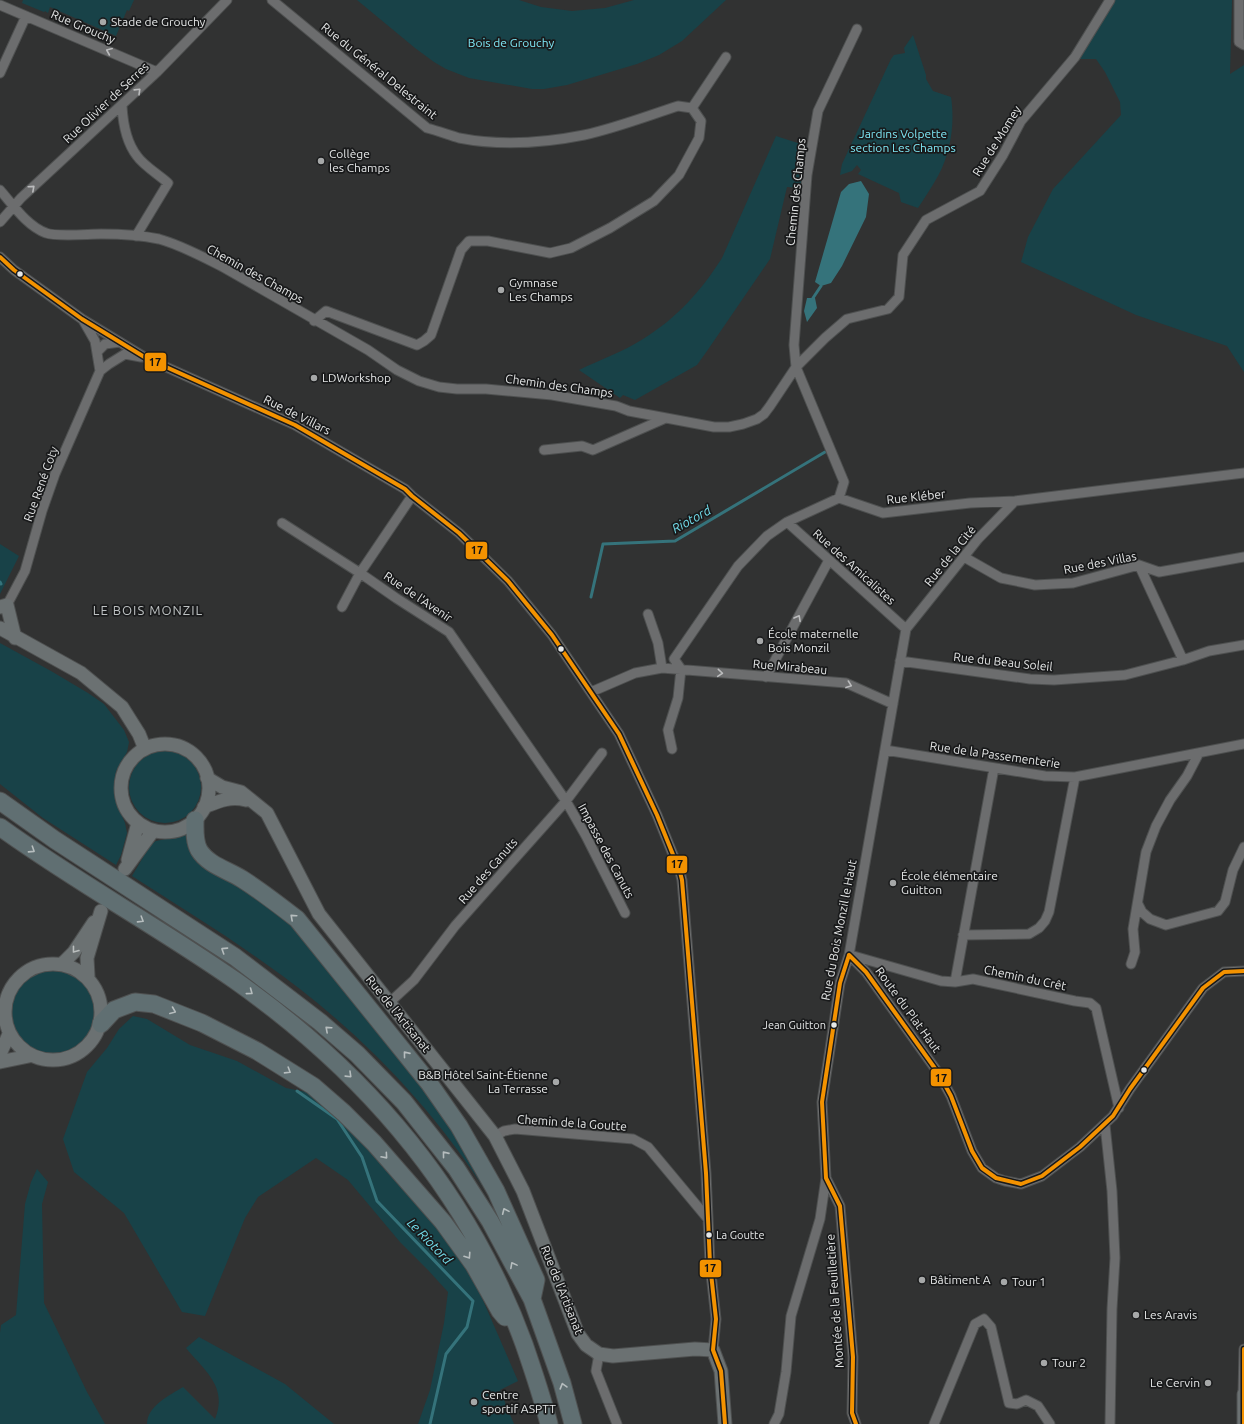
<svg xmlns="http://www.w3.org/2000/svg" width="1244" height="1424" viewBox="0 0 1244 1424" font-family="Ubuntu,sans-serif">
<rect width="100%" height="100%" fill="#313232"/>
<path fill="#184248" d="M 23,0 L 134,0 L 129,11 L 127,10 L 116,36 L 50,7 L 48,13 L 45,11 L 44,12 L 22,3 Z
M 357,0 L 519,0 L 541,7 L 572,11 L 605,8 L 634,0 L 726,0 L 682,41 L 659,55 L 637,64 L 567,85 L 544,89 L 532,89 L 469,78 L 446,69 L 434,62 L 415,48 Z
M 1115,0 L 1232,0 L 1230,74 L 1244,65 L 1244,372 L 1227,346 L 1136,315 L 1021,262 L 1028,237 L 1053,189 L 1121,115 L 1120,102 L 1105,72 L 1096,59 L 1078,59 Z
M 913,35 L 926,75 L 926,79 L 933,91 L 951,97 C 955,123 951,152 938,176 C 932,187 925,197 918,208 L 901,202 L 899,193 L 858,174 L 861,170 L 857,165 L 852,171 L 840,175 L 842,164 L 891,59 L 894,55 L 905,53 L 904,48 Z
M 776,136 L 807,146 L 802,188 L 787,187 L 770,259 L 707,351 L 697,365 L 635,400 L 623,395 L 620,398 L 579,370 C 599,360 625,351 643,339 C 677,318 701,291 722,258 Z
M 0,544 L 19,556 L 0,594 Z
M 0,643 L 51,671 L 88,693 L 104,704 L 124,730 L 129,742 L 127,752 L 116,771 L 114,786 L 115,799 L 125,823 L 127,833 L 121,855 L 116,865 L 43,818 L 0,784 Z
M129 787a36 36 0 1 1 72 0a36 36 0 1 1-72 0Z
M 191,834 L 286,917 L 443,1111 L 487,1193 C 430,1103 353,1025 266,964 C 223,933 177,905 132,876 L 151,844 L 156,841 Z
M9 1012a44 44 0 1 1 88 0a44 44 0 1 1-88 0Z
M 133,1016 L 147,1019 L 190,1045 L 237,1061 L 286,1088 L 311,1093 L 358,1136 L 428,1217 L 469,1268 L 518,1381 L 500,1390 L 514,1424 L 418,1424 L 430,1390 L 444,1323 L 448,1292 L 428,1270 L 400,1242 L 348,1180 L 316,1158 L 258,1197 L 245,1218 L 205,1316 L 182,1312 L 124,1213 L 74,1172 L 63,1139 L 87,1072 L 107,1048 L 119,1029 Z
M 37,1169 L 48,1182 L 42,1204 L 44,1303 L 87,1392 L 105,1424 L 0,1424 L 0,1333 L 1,1325 L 16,1315 L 25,1204 L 31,1182 Z
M 199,1337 L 285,1384 L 334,1424 L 147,1424 C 147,1406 170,1395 183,1387 L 215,1419 C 228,1387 205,1371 186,1348 Z"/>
<path fill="#35737b" d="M 861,181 L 869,194 L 866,217 L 842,266 L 831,283 L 821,286 L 815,282 L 841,192 L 849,184 Z
M 807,298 L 815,298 L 817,308 L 807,322 L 804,311 Z"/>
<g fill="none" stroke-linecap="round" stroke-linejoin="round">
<path stroke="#35737b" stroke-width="3" d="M 813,298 L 821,286
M 0,582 L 1,584
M 591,597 L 603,544 L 675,541 L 825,452
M 297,1091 L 337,1119 L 362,1157 L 377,1201 L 473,1301 L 467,1327 L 446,1354 L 430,1424"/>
<g stroke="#4e5050" stroke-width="11">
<path id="street" d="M 272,0 L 427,128 C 438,131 449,135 459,138 C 500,146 544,143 584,135 C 616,128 647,116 678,106 L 692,108 L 701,121 L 699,138 L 679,175 L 654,201 L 610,228 L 571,248 L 550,253 L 488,241 L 469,241 L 461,250 L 431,335 L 424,341 L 417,345 L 326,311 L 314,321
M 1239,0 L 1239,42 L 1244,45
M 0,5 L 157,72
M 0,73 L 26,16
M 122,106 C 123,124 126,142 137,156 C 143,165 159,175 168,183 L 136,236
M 692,108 L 726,57
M 0,190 C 13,205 27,226 46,233 C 56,237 88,234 101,234 C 120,234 140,235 159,239 C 181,245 203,257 223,267 L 368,350 L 397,370 L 419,381 L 439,387 L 457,389 L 486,389 L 552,395 L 616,406 L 629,411 L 714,427 L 729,427 L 743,424 L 757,419 L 764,414 L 770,406 L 796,367 L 825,338 L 847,319 L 888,309 L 899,297 L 903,255 L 926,220 L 980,191 L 1003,155 L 1021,121 L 1075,57 L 1110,0
M 0,222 L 21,198 L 157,72 L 227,0
M 0,257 L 14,270 L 82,319 L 146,358 L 295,425 L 405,489 L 412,496 L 459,533 L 508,581 L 552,635 L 619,734 L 657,815 L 680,872 L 682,880 L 706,1173 L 710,1264 L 716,1319 L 713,1350
M 83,320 L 95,341 L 100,371
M 97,352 L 105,344 L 120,342
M 544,450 L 582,446 L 593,450 L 666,418
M 839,498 L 844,482 L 796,367 L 794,345 L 807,175 L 818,111 L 857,29
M 787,522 L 906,629
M 282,523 L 360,573 L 396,598 L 449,632 L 566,801 L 586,836 L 625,913
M 964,557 L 1001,578 L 1035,585 L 1073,583 L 1139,565 L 1159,572 L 1244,557
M 1139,565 L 1183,660
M 7,605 L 25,571 L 42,511 L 55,474 L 100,371 L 109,364 L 125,354 L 141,357
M 342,607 L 360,573 L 412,496
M 648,614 L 658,643 L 662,668 L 846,683 L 893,704
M 900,661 L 1030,679 L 1054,680 L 1125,675 L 1183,660 L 1209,651 L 1244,645
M 681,669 L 674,659 L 738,566 L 767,536 L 787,522 L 839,498 L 883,513 L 970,503 L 1015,501 L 1244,473
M 766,677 L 829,560
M 591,692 L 635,673 L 662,668
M 672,749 L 668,730 L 678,698 L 681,669
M 885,750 L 1045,776 L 1075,777 L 1244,744
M 1138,904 L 1142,912 L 1150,919 L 1166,925 L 1218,911 L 1225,902 L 1233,870 L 1244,847
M 963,935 L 1029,934 L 1039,928 L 1045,921 L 1049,912 L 1075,777
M 849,955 L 866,972 L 939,1074 L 951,1096 L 972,1151 L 982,1168 L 996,1178 L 1005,1181 L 1021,1184 L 1042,1176 L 1080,1147 L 1113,1116 L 1130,1089 L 1203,988 L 1224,972 L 1244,971
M 850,955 L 941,981 L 955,982 L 973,979 L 1075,1001 L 1090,1003 L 1096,1008 L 1119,1108
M 1131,964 L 1135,952 L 1133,929 L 1146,852 L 1156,826 L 1170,800 L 1187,776 L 1199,753
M 955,982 L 994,768
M 389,1003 L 414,980 L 455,926 L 566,801 L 602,753
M 1105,1125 L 1112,1191 L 1115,1258 L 1112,1309 L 1110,1424
M 495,1136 L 504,1131 L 515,1129 L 633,1139 L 648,1147 L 708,1219
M 826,1178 L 840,1206 L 853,1357 L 852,1413 L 856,1424
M 599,1354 L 596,1371 L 617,1424
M 1243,1394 L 1244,1349
M 774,1424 L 779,1414 L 786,1372 L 791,1316 L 820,1219 L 826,1178 L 822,1102 L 840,983 L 849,955 L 906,629 L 978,539 L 1015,501
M 934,1424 L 975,1324 L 984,1319 L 991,1327 L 1009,1403 L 1017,1404 L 1026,1400 L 1038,1406 L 1050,1424"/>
</g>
<g stroke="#4e5050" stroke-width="15">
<path id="secondary" d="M 0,607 L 7,605 L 15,638
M 0,628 L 81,673 L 122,707 L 139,734 L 145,749
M121 788a44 44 0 1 1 88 0a44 44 0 1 1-88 0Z
M 207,778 L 222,787 L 241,792 L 267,813 L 319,914 L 495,1136 L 523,1191 L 578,1334 L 586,1345 L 599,1354 L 613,1356 L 695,1349 L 713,1350 L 721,1371 L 725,1424
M 204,807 C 219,801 230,796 246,800
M 128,860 L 138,823
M 125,869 L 153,831
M5 1012a48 48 0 1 1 96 0a48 48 0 1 1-96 0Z
M 62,964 L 74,952 L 94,922
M 88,976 L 87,958 L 101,911
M 0,1054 L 9,1034
M 0,1062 L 29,1056
M 1244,1424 L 1244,1394"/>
</g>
<g stroke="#4e5050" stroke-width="19">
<path id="highway" d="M 0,801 L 55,840 L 235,957 L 320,1022 L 357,1054 L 404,1102 L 456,1168 L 490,1221 L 532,1299 L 562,1383 L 573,1424
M 195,820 C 195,829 194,841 199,850 C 208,865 228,870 242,879 C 261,891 279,905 297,919 L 429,1083 L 459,1126 L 496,1191 L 536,1280 L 532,1299
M 0,827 C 76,882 159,927 236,981 C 366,1073 469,1193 524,1344 C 533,1370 542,1397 549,1424
M 101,1024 L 114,1010 L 135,1002 L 154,1004 L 202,1023 L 257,1051 L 313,1086 L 344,1113 L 374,1143 L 443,1222 L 474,1265 L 500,1311 L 505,1317"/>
</g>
<use href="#street" stroke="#6c6d6e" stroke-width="9"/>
<use href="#secondary" stroke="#6b7172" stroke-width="13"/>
<use href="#highway" stroke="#606f72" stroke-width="17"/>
<g stroke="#191a1b" stroke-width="7">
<path id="bus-1" d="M 0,257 L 14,270 L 82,319 L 146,358 L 295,425 L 405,489 L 412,496 L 459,533 L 508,581 L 552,635 L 619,734 L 657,815 L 680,872 L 682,880 L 706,1173 L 710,1264 L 716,1319 L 713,1350 L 721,1371 L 725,1424
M 849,955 L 866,972 L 939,1074 L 951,1096 L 972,1151 L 982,1168 L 996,1178 L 1021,1184 L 1042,1176 L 1080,1147 L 1113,1116 L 1130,1089 L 1203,988 L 1224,972 L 1244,971
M 849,955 L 840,983 L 822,1102 L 826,1178 L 840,1206 L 853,1357 L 852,1413 L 856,1424
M 1244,1349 L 1244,1424"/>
</g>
<use href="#bus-1" stroke="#f39200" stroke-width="4"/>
</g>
<defs><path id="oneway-chevron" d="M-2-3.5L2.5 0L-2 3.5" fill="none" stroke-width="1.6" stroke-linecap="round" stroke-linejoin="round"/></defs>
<g stroke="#bbbcbd">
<use href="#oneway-chevron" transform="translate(109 51) rotate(-157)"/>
<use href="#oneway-chevron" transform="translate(138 91) rotate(-44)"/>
<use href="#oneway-chevron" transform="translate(32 188) rotate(-42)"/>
<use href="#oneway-chevron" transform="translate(798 618) rotate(-61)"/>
<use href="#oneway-chevron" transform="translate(720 673) rotate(5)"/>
<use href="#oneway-chevron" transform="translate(849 685) rotate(20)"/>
</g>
<g stroke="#b6bdbe">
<use href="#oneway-chevron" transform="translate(32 850) rotate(33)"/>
<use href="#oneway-chevron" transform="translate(293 917) rotate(-138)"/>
<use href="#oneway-chevron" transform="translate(141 920) rotate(32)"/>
<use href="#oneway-chevron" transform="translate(224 950) rotate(-147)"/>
<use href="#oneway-chevron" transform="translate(250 992) rotate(37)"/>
<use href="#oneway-chevron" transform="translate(173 1011) rotate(22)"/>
<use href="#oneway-chevron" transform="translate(328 1029) rotate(-138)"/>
<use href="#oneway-chevron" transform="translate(406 1054) rotate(-129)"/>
<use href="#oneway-chevron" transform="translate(288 1071) rotate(32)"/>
<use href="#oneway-chevron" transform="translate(349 1075) rotate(44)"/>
<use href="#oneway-chevron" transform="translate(445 1154) rotate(-129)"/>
<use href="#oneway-chevron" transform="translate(385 1156) rotate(49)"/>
<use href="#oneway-chevron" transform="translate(505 1211) rotate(-114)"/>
<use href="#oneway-chevron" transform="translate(468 1256) rotate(56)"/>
<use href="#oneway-chevron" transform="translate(513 1265) rotate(-118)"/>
<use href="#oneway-chevron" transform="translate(563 1386) rotate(-106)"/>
</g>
<use stroke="#babebe" href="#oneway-chevron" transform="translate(75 950) rotate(128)"/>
<g fill="#a6a8a8" stroke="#191a1b" stroke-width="1.5">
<circle cx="103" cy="22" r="4"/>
<circle cx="321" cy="161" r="4"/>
<circle cx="501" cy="290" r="4"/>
<circle cx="314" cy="378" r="4"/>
<circle cx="760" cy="641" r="4"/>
<circle cx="893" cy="883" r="4"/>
<circle cx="556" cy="1082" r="4"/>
<circle cx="922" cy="1280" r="4"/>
<circle cx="1004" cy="1282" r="4"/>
<circle cx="1136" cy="1315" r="4"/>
<circle cx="1044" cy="1363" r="4"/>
<circle cx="1208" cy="1383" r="4"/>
<circle cx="474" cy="1402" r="4"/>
</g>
<g fill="#e5e7e7" stroke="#191a1b" stroke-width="1.5">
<circle cx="20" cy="274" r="3.5"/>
<circle cx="561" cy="649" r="3.5"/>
<circle cx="834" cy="1025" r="3.5"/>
<circle cx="1144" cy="1070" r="3.5"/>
<circle cx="709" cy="1235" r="3.5"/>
</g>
<g text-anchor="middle" stroke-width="3.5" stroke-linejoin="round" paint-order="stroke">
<g font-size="11" fill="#e5e7e7" stroke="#191a1b" text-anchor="end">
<text x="826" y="1029">Jean Guitton</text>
<text x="716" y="1239" text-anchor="start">La Goutte</text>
</g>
<g font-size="12" fill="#e5e7e7" stroke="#191a1b" text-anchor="start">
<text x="111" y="26">Stade de Grouchy</text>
<text x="329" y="158">Collège<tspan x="329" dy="14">les Champs</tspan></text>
<text x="509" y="287">Gymnase<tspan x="509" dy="14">Les Champs</tspan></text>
<text x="322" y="382">LDWorkshop</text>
<text x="768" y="638">École maternelle<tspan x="768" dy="14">Bois Monzil</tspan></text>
<text x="901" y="880">École élémentaire<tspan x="901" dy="14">Guitton</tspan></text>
<text x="548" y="1079" text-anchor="end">B&amp;B Hôtel Saint-Étienne<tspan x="548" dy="14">La Terrasse</tspan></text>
<text x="930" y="1284">Bâtiment A</text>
<text x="1012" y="1286">Tour 1</text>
<text x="1144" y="1319">Les Aravis</text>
<text x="1052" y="1367">Tour 2</text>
<text x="1200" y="1387" text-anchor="end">Le Cervin</text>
<text x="482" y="1399">Centre<tspan x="482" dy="14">sportif ASPTT</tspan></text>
</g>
<g font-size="12" fill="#e5e7e7" stroke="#191a1b">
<text transform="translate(83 27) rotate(23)" y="4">Rue Grouchy</text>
<text transform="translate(379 71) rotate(39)" y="4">Rue du Général Delestraint</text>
<text transform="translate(106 103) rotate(-43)" y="4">Rue Olivier de Serres</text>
<text transform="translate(997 141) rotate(-58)" y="4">Rue de Momey</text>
<text transform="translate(796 192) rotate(-84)" y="4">Chemin des Champs</text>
<text transform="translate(255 274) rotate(29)" y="4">Chemin des Champs</text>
<text transform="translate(559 386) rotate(8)" y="4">Chemin des Champs</text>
<text transform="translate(297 415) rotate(27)" y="4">Rue de Villars</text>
<text transform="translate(41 484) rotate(-70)" y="4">Rue René Coty</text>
<text transform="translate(916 497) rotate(-6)" y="4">Rue Kléber</text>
<text transform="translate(950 556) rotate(-51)" y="4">Rue de la Cité</text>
<text transform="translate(1100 563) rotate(-11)" y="4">Rue des Villas</text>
<text transform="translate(854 567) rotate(42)" y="4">Rue des Amicalistes</text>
<text transform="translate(418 597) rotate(34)" y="4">Rue de l'Avenir</text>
<text transform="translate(1003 662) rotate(6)" y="4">Rue du Beau Soleil</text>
<text transform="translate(790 667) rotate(5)" y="4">Rue Mirabeau</text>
<text transform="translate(995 755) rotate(8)" y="4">Rue de la Passementerie</text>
<text transform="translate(606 851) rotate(62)" y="4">Impasse des Canuts</text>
<text transform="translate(488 871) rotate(-49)" y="4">Rue des Canuts</text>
<text transform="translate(839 930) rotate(-79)" y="4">Rue du Bois Monzil le Haut</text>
<text transform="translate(1025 978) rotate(12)" y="4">Chemin du Crêt</text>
<text transform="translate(908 1010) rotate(54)" y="4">Route du Plat Haut</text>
<text transform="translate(398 1014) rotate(51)" y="4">Rue de l'Artisanat</text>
<text transform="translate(572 1123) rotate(4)" y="4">Chemin de la Goutte</text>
<text transform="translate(562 1290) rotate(68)" y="4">Rue de l'Artisanat</text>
<text transform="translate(835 1301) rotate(-94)" y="4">Montée de la Feuilletière</text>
</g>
<g font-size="12" fill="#7ee7f5" stroke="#191a1b">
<text x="511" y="47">Bois de Grouchy</text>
<text x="903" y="138">Jardins Volpette<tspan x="903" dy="14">section Les Champs</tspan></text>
</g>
<g font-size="13" font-style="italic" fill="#72dcea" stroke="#191a1b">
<text transform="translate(691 519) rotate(-29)" y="5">Riotord</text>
<text transform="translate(430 1241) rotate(46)" y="5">Le Riotord</text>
</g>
<g font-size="13" letter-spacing="1" fill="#bdc1c2" stroke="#191a1b">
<text x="148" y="615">LE BOIS MONZIL</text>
</g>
</g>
<g stroke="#191a1b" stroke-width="1.5">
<rect x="144" y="352" width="23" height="20" rx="4" fill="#f39200"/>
<rect x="465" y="541" width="23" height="19" rx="4" fill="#f39200"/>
<rect x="666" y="855" width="22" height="19" rx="4" fill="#f39200"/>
<rect x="930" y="1068" width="22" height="19" rx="4" fill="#f39200"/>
<rect x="699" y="1259" width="23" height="19" rx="4" fill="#f39200"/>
</g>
<g font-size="11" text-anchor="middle" font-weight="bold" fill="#111">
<text x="155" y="366">17</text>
<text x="477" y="554">17</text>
<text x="677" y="868">17</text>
<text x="941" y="1082">17</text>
<text x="710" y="1272">17</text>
</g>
</svg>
